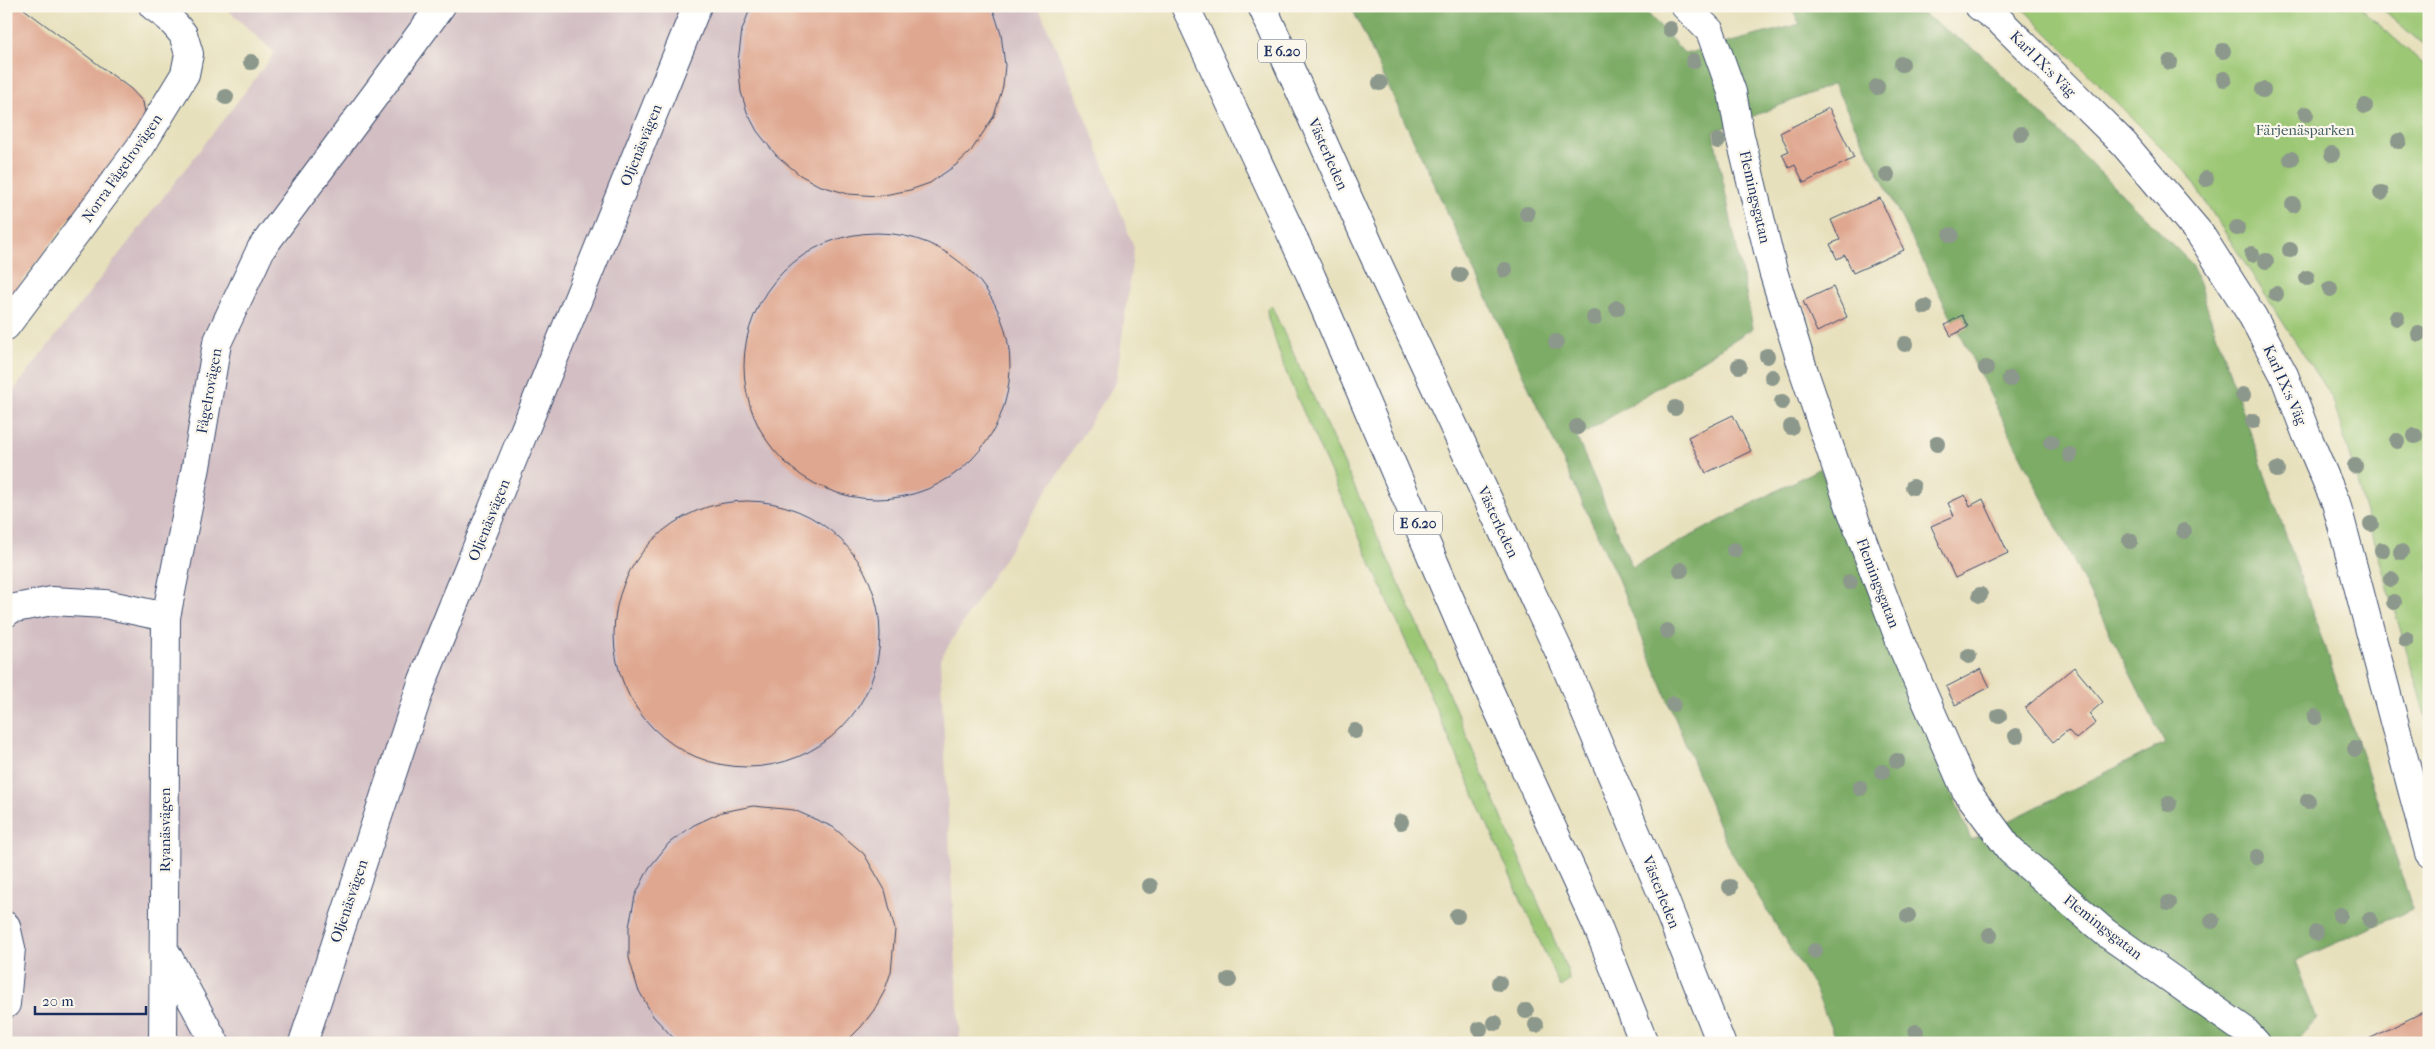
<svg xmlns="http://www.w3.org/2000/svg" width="2435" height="1049" viewBox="0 0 2435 1049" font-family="'IM FELL French Canon',serif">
<rect width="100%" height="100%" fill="#fbf7ec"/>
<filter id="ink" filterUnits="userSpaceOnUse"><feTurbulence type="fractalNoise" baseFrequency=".02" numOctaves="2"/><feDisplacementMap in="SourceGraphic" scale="10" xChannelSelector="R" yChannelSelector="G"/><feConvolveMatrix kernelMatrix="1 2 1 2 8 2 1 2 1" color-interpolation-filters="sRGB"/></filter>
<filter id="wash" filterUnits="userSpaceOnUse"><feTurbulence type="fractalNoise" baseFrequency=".0096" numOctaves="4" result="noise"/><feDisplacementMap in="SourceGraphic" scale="20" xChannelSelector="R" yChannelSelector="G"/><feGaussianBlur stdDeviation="1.12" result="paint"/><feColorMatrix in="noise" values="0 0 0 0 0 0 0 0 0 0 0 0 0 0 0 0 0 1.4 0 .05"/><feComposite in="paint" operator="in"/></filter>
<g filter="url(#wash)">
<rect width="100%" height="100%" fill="#e7e0bc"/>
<path fill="#d2bec3" d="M 224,6 L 1038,6 L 1087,120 L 1134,248 L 1116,382 L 940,659 L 960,1043 L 6,1043 L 6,400 L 275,53 Z"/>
<path fill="#9cc774" stroke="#5c7b69" d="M 2020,6 L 2358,6 L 2429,69 L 2429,728 L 2333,400 L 2186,172 Z
M 2379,6 L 2429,6 L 2429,50 Z
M 1271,305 L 1436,664 L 1568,972 L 1569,981 L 1560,987 L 1287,375 L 1268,319 L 1267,309 Z"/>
<path fill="#7dac66" stroke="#4c6e62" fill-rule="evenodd" d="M 1351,6 L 1641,6 L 1685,54 L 1800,24 L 1792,9 L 1794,6 L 1911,6 L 1981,54 L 2192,264 L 2364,761 L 2413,909 L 2295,961 L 2317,1019 L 2294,1043 L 1837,1043 L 1814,987 L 1727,845 L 1618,579 ZM 1834,84 L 2165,743 L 1971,840 L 1820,468 L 1632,567 L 1577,438 L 1753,328 L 1713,132 Z"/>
<g id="blocks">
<path fill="#dfa790" d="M 6,6 L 20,6 L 131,89 L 143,102 L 146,118 L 6,303 Z
M 751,6 L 992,6 L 1001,34 L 1005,65 L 1003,86 L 994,116 L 971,151 L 956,165 L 930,183 L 910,190 L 879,196 L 848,194 L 818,185 L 800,175 L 776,155 L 757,131 L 747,112 L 741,92 L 738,61 L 742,30 Z
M 1829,108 L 1854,158 L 1804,183 L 1795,165 L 1789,168 L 1782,154 L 1789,151 L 1780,133 Z
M 1880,198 L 1904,250 L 1853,273 L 1845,255 L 1837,259 L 1830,244 L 1840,240 L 1831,220 Z
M744 366a133 133 0 1 1 266 0a133 133 0 1 1-266 0Z
M 1833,287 L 1847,317 L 1817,332 L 1803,301 Z
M 1962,315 L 1968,327 L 1951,336 L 1945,325 Z
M 1733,415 L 1751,451 L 1706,473 L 1688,437 Z
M 1965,495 L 1970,506 L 1983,499 L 2008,553 L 1955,578 L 1931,526 L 1954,516 L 1948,503 Z
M614 634a133 133 0 1 1 266 0a133 133 0 1 1-266 0Z
M 2074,667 L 2103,702 L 2089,714 L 2096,723 L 2076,739 L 2068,730 L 2053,742 L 2025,708 Z
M 1981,669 L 1990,687 L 1955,705 L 1946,687 Z
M 753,806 L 794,810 L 833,827 L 864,854 L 885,890 L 895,930 L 891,972 L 884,992 L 874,1010 L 861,1027 L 845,1043 L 678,1043 L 653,1016 L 638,989 L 629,958 L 629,927 L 635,896 L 649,868 L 669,843 L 694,825 L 722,812 Z
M 2429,1009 L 2429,1043 L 2368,1043 L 2367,1040 Z"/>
</g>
</g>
<g filter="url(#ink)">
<use href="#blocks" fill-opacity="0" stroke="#3a4a6c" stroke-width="1"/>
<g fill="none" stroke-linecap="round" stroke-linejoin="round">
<g stroke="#3a4a6c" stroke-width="30">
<path id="minor" d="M 1685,6 L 1710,31 L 1732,92 L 1740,136 L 1773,271 L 1804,372 L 1849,504 L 1902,646 L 1965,789 L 2011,851 L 2106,933 L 2244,1030 L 2256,1043
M 1979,6 L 2000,21 L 2124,144 L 2200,234 L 2253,317 L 2284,375 L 2306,433 L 2336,503 L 2429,853
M 6,326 L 141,146 L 185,74 L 189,54 L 183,34 L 169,18 L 153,6
M 6,613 L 10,609 L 52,601 L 105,604 L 166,617 L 196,467 L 217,343 L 261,249 L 441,6
M 6,926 L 11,948 L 6,1004
M 166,953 L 215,1043
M 163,1043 L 166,617
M 303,1043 L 423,680 L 697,6"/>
</g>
<g stroke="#3a4a6c" stroke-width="30">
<path id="highway" d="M 1185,6 L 1311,276 L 1489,690 L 1599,930 L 1644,1043
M 1262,6 L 1370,247 L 1564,662 L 1665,901 L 1721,1043"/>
</g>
<use href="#minor" stroke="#fff" stroke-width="28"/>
<use href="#highway" stroke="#fff" stroke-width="28"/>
</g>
<g fill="#8c988c">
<circle cx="1670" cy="29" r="8"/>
<circle cx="2223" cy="51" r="8"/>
<circle cx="1693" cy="61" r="8"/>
<circle cx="251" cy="62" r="8"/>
<circle cx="2170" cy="62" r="8"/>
<circle cx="1902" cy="64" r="8"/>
<circle cx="2224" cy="79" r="8"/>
<circle cx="1380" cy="83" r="8"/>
<circle cx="1877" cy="87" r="8"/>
<circle cx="2263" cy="90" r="8"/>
<circle cx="226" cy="97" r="8"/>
<circle cx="2365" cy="106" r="8"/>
<circle cx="2306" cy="114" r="8"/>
<circle cx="2021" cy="134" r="8"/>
<circle cx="1718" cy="141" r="8"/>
<circle cx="2399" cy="141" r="8"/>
<circle cx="2332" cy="154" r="8"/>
<circle cx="2291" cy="159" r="8"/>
<circle cx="1887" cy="175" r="8"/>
<circle cx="2206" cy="179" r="8"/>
<circle cx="2381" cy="193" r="8"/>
<circle cx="2293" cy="205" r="8"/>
<circle cx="1527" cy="214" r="8"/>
<circle cx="2237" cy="228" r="8"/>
<circle cx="1951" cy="235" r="8"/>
<circle cx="2290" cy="250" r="8"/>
<circle cx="2252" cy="254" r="8"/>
<circle cx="2266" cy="261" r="8"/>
<circle cx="1505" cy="270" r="8"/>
<circle cx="1460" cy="275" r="8"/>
<circle cx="2307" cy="278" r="8"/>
<circle cx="2330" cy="289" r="8"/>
<circle cx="2276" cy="294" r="8"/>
<circle cx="1925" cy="307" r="8"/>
<circle cx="1617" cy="308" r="8"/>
<circle cx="1594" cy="318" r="8"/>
<circle cx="2397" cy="318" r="8"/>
<circle cx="2419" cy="334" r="8"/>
<circle cx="1556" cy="342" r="8"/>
<circle cx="1905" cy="344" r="8"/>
<circle cx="1767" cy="356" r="8"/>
<circle cx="1739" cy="366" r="8"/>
<circle cx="1986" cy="368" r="8"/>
<circle cx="1772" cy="377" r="8"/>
<circle cx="2010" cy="379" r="8"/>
<circle cx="2243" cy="395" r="8"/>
<circle cx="1782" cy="402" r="8"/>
<circle cx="1675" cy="408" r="8"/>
<circle cx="2253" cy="421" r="8"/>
<circle cx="1577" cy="427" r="8"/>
<circle cx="1791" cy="427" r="8"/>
<circle cx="2415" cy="436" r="8"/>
<circle cx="2397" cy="441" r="8"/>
<circle cx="2051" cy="442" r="8"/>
<circle cx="1937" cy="444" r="8"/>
<circle cx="2070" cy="455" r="8"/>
<circle cx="2355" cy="466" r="8"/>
<circle cx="2277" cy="470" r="8"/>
<circle cx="1913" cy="487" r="8"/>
<circle cx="2371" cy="524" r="8"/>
<circle cx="2184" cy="531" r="8"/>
<circle cx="2130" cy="541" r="8"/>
<circle cx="1734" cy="550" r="8"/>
<circle cx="2382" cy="550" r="8"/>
<circle cx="2401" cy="552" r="8"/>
<circle cx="1681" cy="570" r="8"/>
<circle cx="2391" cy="579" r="8"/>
<circle cx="1850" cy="582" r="8"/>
<circle cx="1980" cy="595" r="8"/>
<circle cx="2394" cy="602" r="8"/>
<circle cx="1667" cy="631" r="8"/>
<circle cx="2406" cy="639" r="8"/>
<circle cx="1969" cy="656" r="8"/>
<circle cx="1673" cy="704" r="8"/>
<circle cx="1999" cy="716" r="8"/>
<circle cx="2315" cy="717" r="8"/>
<circle cx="1355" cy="731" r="8"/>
<circle cx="2016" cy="736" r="8"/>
<circle cx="2355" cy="749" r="8"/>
<circle cx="1897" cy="761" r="8"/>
<circle cx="1882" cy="772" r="8"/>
<circle cx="1860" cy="788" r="8"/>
<circle cx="2308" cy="801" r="8"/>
<circle cx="2169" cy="804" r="8"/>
<circle cx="1401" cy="822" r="8"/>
<circle cx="2257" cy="857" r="8"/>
<circle cx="1150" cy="886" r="8"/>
<circle cx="1730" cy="887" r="8"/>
<circle cx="2169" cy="903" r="8"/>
<circle cx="2340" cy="915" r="8"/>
<circle cx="1457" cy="916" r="8"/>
<circle cx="1908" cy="916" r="8"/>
<circle cx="2370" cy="920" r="8"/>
<circle cx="2212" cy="921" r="8"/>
<circle cx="2316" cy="933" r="8"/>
<circle cx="1990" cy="935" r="8"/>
<circle cx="1815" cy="951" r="8"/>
<circle cx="1229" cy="980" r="8"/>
<circle cx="1499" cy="983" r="8"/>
<circle cx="1526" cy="1011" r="8"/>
<circle cx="1495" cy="1023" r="8"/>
<circle cx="1536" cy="1025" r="8"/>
<circle cx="1480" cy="1029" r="8"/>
<circle cx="1916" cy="1032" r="8"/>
</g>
</g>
<g text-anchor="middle" stroke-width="4.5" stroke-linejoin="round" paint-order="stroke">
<g fill="#fbf7ec" stroke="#5e6b89" stroke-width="1">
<rect x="1258" y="39.5" width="48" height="23" rx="4"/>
<rect x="1394" y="511.5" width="48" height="23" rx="4"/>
</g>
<g font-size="14" font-weight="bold" fill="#1b2f5e">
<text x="1282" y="56">E 6.20</text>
<text x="1418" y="528">E 6.20</text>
</g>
<g font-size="15" fill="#1b2f5e" stroke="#fbf7ec">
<text transform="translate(2043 64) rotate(45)" y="5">Karl IX:s Väg</text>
<text transform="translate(641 145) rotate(-68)" y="5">Oljenäsvägen</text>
<text transform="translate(1328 154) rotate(66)" y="5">Västerleden</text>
<text transform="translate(122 168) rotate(-55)" y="5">Norra Fågelrovägen</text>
<text transform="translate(1755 197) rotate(77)" y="5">Flemingsgatan</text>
<text transform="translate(2285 385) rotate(66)" y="5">Karl IX:s Väg</text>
<text transform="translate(209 391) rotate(-80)" y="5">Fågelrovägen</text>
<text transform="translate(489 520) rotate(-68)" y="5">Oljenäsvägen</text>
<text transform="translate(1498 522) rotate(65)" y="5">Västerleden</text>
<text transform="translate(1878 583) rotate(69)" y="5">Flemingsgatan</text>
<text transform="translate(165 830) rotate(-90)" y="5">Ryanäsvägen</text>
<text transform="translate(1661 892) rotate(68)" y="5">Västerleden</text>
<text transform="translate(349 901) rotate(-71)" y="5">Oljenäsvägen</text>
<text transform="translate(2103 927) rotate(38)" y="5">Flemingsgatan</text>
</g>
<g font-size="15" fill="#425d65" stroke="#fbf7ec">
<text x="2305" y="135">Färjenäsparken</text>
</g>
</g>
<rect width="2435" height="1049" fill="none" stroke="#fbf7ec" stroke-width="25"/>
<path d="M35 1006v8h111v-8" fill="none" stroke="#1b2f5e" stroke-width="2.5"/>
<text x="42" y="1006" font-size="15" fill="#1b2f5e" stroke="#fbf7ec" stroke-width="4" paint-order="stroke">20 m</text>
</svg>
